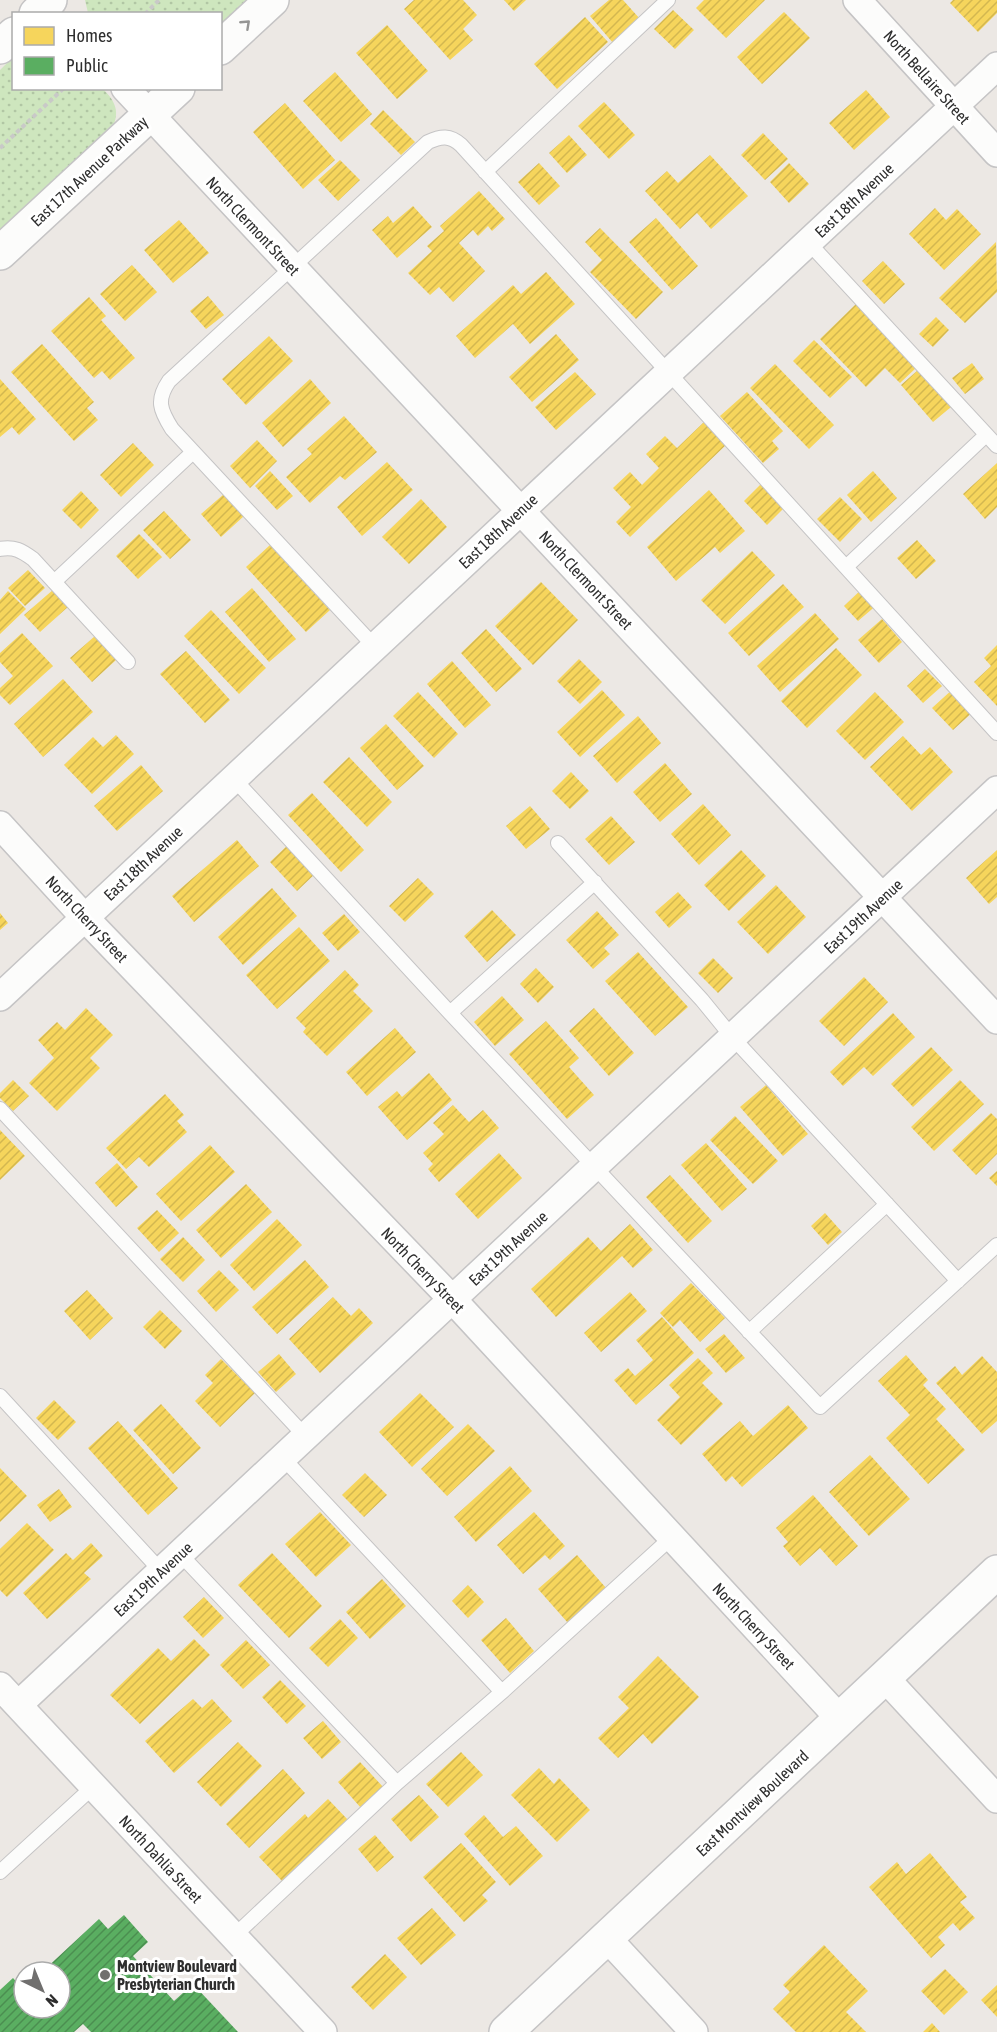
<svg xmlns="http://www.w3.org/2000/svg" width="997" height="2032" viewBox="0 0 997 2032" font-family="'Asap Condensed',sans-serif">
<defs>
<pattern id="grass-dots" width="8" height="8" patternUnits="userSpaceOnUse" patternTransform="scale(1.5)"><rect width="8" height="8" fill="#cee6be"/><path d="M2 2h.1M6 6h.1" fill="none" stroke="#b1c6a4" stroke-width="1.8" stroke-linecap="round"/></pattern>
<pattern id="homes-hatch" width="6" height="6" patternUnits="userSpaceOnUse" patternTransform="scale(1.5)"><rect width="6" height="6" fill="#f6d55c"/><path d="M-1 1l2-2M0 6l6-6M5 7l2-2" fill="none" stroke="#d3b750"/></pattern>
<pattern id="public-hatch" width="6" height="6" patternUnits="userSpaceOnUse" patternTransform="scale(1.5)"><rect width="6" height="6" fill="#5aae61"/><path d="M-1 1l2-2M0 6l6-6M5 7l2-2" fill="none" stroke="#4b8e50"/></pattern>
</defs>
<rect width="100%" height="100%" fill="#ece8e4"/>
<path fill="url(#grass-dots)" d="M 85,0 L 248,0 L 221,26 L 220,14 L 88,13 Z
M 13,57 L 14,88 L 103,89 C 116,102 120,112 112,129 L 0,233 L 0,70 Z"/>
<path fill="url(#homes-hatch)" d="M 414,0 L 463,0 L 477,15 L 463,29 L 473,40 L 450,60 L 404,9 Z
M 504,0 L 526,0 L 514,11 Z
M 609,0 L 623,0 L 640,19 L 613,43 L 590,16 Z
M 704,0 L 765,0 L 726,38 L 696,8 Z
M 953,0 L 997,0 L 997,13 L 978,32 L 950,3 Z
M 673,10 L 694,30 L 675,49 L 654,29 Z
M 784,12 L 810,38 L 762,84 L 737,57 Z
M 585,17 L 608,42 L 557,89 L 534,64 Z
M 387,25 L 428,71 L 397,99 L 356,53 Z
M 335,72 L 372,114 L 341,142 L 303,101 Z
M 866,90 L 890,117 L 854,150 L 829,123 Z
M 604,102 L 635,135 L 609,159 L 578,126 Z
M 285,103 L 335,160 L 303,189 L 253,132 Z
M 383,110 L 415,142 L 401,155 L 370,124 Z
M 763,133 L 788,159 L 765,180 L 741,155 Z
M 569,135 L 587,155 L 567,173 L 549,153 Z
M 710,155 L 748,196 L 711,229 L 697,213 L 680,229 L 645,191 L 667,171 L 678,183 Z
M 340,160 L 360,180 L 338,201 L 318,180 Z
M 539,163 L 560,186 L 539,205 L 518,182 Z
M 789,163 L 809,184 L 789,203 L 770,182 Z
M 479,191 L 505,219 L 492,231 L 488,226 L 478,236 L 473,230 L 459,243 L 485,271 L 453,302 L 439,287 L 430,295 L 408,273 L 432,251 L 427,246 L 444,231 L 440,226 Z
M 413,206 L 432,227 L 397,258 L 372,230 L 388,216 L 393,223 Z
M 935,208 L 946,220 L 957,209 L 981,234 L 944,270 L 909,234 Z
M 656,218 L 698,266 L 672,290 L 629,242 Z
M 179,220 L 209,253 L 173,283 L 144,250 Z
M 600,228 L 663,292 L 636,319 L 590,272 L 602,260 L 585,242 Z
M 996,242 L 997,292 L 965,323 L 939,298 Z
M 883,261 L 905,284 L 884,304 L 862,281 Z
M 132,265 L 157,292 L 125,321 L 100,294 Z
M 546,272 L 575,304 L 530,344 L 513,324 L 475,358 L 456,336 L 513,285 L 521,294 Z
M 208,296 L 224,315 L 206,329 L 190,311 Z
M 89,297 L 106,316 L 101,320 L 135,358 L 110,380 L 102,371 L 94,378 L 51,331 Z
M 857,303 L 917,367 L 900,383 L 885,368 L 866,387 L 820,339 Z
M 936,317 L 949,330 L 933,347 L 919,334 Z
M 556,334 L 579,360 L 532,402 L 509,377 Z
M 269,336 L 293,361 L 246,405 L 222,379 Z
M 814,340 L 852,377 L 830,398 L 793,361 Z
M 42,344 L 94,402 L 87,408 L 98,420 L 74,441 L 11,372 Z
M 972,363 L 984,379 L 965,394 L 952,378 Z
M 775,364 L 834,425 L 809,449 L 750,388 Z
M 918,370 L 951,407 L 933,422 L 901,385 Z
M 575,372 L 596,394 L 556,430 L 535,407 Z
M 0,379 L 36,419 L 19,435 L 12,427 L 0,437 Z
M 310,379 L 331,403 L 283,447 L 262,423 Z
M 747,392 L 783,431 L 772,441 L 779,449 L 763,463 L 720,416 Z
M 344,416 L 377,452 L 345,480 L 340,476 L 310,503 L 286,477 L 312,454 L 307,449 Z
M 705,421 L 727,444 L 630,537 L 616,522 L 631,507 L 613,488 L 630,472 L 642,485 L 659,468 L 646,454 L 665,436 L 677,448 Z
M 257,440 L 277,461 L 250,488 L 230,466 Z
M 133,443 L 154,465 L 121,497 L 100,475 Z
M 387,462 L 413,490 L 362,536 L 337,507 Z
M 997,463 L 997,507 L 985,519 L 963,494 Z
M 270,471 L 293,496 L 277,510 L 255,486 Z
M 873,471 L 897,498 L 871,522 L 847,495 Z
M 764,481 L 787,505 L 767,525 L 744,501 Z
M 709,490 L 745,531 L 720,553 L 715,547 L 676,581 L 647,547 Z
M 81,491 L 99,510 L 81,529 L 62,510 Z
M 224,494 L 244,516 L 221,537 L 201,514 Z
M 840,497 L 862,519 L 840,542 L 817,519 Z
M 421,499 L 447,527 L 409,564 L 382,537 Z
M 164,511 L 191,540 L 170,559 L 143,530 Z
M 139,534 L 162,557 L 138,579 L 116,556 Z
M 917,540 L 936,561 L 916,579 L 897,558 Z
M 270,545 L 330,610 L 306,632 L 246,567 Z
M 752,551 L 775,575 L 725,624 L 701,600 Z
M 28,570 L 45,588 L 25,606 L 8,588 Z
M 541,582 L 578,620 L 533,665 L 495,626 Z
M 783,584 L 804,607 L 749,656 L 728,633 Z
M 864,587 L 878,604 L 858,621 L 844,606 Z
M 252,588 L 296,639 L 269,662 L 225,612 Z
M 54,589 L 69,606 L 40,632 L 24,615 Z
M 8,591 L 26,609 L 0,634 L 0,600 Z
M 211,610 L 266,668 L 239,694 L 184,636 Z
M 815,613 L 839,639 L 780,692 L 757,666 Z
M 882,619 L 902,642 L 879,663 L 858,640 Z
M 486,629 L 522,669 L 496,692 L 461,653 Z
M 22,633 L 53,666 L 10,705 L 0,695 L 0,688 L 13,676 L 0,662 L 0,653 Z
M 95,636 L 116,660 L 92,682 L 70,658 Z
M 997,645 L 997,706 L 974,682 L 991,666 L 984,658 Z
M 836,648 L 862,675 L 807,728 L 781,701 Z
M 186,651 L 230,700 L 205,723 L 160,674 Z
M 579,659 L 602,682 L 580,704 L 557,681 Z
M 452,661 L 491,705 L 465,728 L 427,684 Z
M 925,669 L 942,686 L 923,703 L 907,686 Z
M 63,679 L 93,712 L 43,757 L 14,724 Z
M 954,688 L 975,710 L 953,730 L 932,708 Z
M 602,690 L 625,715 L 580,757 L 557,732 Z
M 418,692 L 458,734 L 434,758 L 393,716 Z
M 875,692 L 904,722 L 865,760 L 836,731 Z
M 638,716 L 661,743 L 617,783 L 593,756 Z
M 386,724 L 424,766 L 397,790 L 360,748 Z
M 116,735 L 134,754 L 92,794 L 64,765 L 93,737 L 103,747 Z
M 903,736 L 921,755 L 930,747 L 953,772 L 912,811 L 870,767 Z
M 349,757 L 392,802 L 367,827 L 323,782 Z
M 665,763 L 692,794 L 660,822 L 633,792 Z
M 141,765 L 163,791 L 117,831 L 94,806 Z
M 571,772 L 589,791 L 570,809 L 552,791 Z
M 312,793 L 364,850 L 341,872 L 288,815 Z
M 703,804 L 731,835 L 699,865 L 671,834 Z
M 530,806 L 550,829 L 526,849 L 506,826 Z
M 611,816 L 635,842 L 609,865 L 585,839 Z
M 237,840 L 259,866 L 194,922 L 172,896 Z
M 290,843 L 317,872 L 297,891 L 270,862 Z
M 741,850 L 766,876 L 729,911 L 704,885 Z
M 997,850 L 997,897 L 989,904 L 966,878 Z
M 418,878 L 434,894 L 405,922 L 389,906 Z
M 776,885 L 806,917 L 768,954 L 737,922 Z
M 272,888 L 297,916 L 243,965 L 218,937 Z
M 678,892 L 692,907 L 669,928 L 655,912 Z
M 492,910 L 516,935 L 487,962 L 464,936 Z
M 597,911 L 619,935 L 604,948 L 610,954 L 593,969 L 566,940 Z
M 0,913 L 8,923 L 0,930 Z
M 344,914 L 360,932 L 338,951 L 322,933 Z
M 299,927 L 330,961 L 277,1009 L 246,975 Z
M 638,952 L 688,1007 L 655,1036 L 605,981 Z
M 713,958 L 733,978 L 718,993 L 698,973 Z
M 536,968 L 554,987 L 538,1003 L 520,984 Z
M 345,970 L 359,985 L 353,991 L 373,1011 L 327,1056 L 303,1032 L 306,1028 L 296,1018 Z
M 864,977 L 888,1002 L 844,1046 L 819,1021 Z
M 502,996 L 524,1020 L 495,1046 L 474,1022 Z
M 86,1008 L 113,1035 L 90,1058 L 100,1068 L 57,1111 L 29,1083 L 54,1058 L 38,1040 L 57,1022 L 65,1030 Z
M 594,1008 L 634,1053 L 609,1076 L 569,1031 Z
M 893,1013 L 915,1037 L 873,1076 L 864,1067 L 843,1086 L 830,1072 Z
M 546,1021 L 579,1058 L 569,1067 L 594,1095 L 567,1119 L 509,1054 Z
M 395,1028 L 416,1052 L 367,1096 L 346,1072 Z
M 931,1047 L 953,1070 L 913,1107 L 891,1084 Z
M 429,1073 L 452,1100 L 407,1140 L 378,1107 L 397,1091 L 402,1097 Z
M 13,1080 L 29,1096 L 13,1111 L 0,1098 L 0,1093 Z
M 960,1080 L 984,1104 L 934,1151 L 911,1127 Z
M 766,1085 L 808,1134 L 783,1156 L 740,1107 Z
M 165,1094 L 184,1115 L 177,1121 L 187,1132 L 149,1167 L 139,1157 L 126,1169 L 106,1148 Z
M 453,1105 L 469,1122 L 483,1110 L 499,1128 L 439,1182 L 428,1169 L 433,1164 L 423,1153 L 444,1134 L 433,1123 Z
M 991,1113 L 997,1119 L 997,1154 L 976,1175 L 952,1150 Z
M 735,1116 L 778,1161 L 753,1184 L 710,1140 Z
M 0,1130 L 25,1156 L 0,1180 Z
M 706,1143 L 747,1189 L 722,1211 L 681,1165 Z
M 210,1145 L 235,1172 L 181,1221 L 156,1194 Z
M 499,1153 L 522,1178 L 478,1219 L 455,1194 Z
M 117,1163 L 138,1187 L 116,1207 L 95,1183 Z
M 997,1171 L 997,1186 L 989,1178 Z
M 670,1175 L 712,1221 L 688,1243 L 646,1197 Z
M 246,1184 L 272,1212 L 221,1258 L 196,1230 Z
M 157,1210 L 179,1233 L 159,1252 L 137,1228 Z
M 825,1213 L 842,1232 L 828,1245 L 811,1226 Z
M 277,1219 L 302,1245 L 254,1291 L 230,1265 Z
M 630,1224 L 653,1250 L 633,1268 L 622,1256 L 556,1317 L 531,1289 L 588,1237 L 601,1251 Z
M 183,1237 L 205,1260 L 183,1282 L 160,1259 Z
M 305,1260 L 329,1287 L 277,1334 L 252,1307 Z
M 219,1270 L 239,1290 L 216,1312 L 197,1291 Z
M 691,1283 L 725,1318 L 700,1342 L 680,1320 L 673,1327 L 660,1313 Z
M 87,1290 L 113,1318 L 90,1340 L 64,1311 Z
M 630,1292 L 647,1311 L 601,1352 L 584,1333 Z
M 333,1297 L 351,1316 L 359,1308 L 373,1323 L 320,1373 L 289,1339 Z
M 160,1310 L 182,1331 L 165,1349 L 143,1327 Z
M 662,1317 L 694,1353 L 636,1405 L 614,1380 L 628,1368 L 635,1376 L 653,1360 L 636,1340 Z
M 724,1334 L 745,1358 L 726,1373 L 705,1349 Z
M 279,1354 L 296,1374 L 276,1392 L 258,1372 Z
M 906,1355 L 928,1380 L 923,1385 L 946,1409 L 936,1419 L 965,1450 L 928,1484 L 886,1438 L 910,1415 L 878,1381 Z
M 982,1356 L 997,1372 L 997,1421 L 982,1434 L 936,1383 L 955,1366 L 962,1375 Z
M 698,1358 L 713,1373 L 702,1383 L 723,1404 L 681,1445 L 657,1420 L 680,1397 L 669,1385 Z
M 221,1359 L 255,1393 L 220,1427 L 195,1401 L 213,1383 L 205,1375 Z
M 420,1393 L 454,1427 L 412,1467 L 379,1432 Z
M 54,1400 L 76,1422 L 58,1440 L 36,1418 Z
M 161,1404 L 201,1448 L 173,1474 L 133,1430 Z
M 788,1405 L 808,1428 L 742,1487 L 732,1476 L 726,1482 L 702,1454 L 740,1421 L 753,1436 Z
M 118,1421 L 178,1488 L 148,1515 L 88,1448 Z
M 468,1424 L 495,1451 L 447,1496 L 421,1469 Z
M 870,1455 L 910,1499 L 869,1536 L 829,1492 Z
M 510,1466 L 532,1491 L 476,1542 L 454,1517 Z
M 0,1468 L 27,1496 L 0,1522 Z
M 365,1473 L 387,1495 L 364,1517 L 342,1495 Z
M 59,1489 L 72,1507 L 50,1522 L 37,1505 Z
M 813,1495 L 858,1546 L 836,1566 L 820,1548 L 800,1566 L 783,1546 L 788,1542 L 776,1528 Z
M 320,1512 L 351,1545 L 316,1577 L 285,1544 Z
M 534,1512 L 565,1546 L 550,1560 L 545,1555 L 523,1574 L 497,1545 Z
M 27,1523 L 54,1550 L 7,1597 L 0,1590 L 0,1549 Z
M 91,1543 L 103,1556 L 84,1573 L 91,1579 L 47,1619 L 23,1593 L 66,1553 L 73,1560 Z
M 272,1553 L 322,1606 L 289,1638 L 238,1585 Z
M 577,1555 L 607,1589 L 568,1623 L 538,1589 Z
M 382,1579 L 406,1606 L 370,1639 L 346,1612 Z
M 468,1585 L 484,1602 L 468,1618 L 452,1601 Z
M 204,1597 L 224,1618 L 203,1638 L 183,1617 Z
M 506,1618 L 534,1651 L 510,1673 L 481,1640 Z
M 340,1619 L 358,1638 L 328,1667 L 309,1648 Z
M 194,1639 L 210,1655 L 140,1724 L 110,1695 L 158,1648 L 171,1661 Z
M 246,1640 L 270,1665 L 243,1689 L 220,1665 Z
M 658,1656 L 699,1697 L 652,1744 L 643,1734 L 618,1758 L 598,1738 L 629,1708 L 618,1697 Z
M 280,1680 L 306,1706 L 287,1724 L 262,1697 Z
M 193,1699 L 202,1708 L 212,1699 L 232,1721 L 174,1773 L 145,1741 Z
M 323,1721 L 341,1742 L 322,1759 L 303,1738 Z
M 238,1742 L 262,1766 L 221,1807 L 197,1782 Z
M 461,1752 L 483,1775 L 448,1807 L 426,1784 Z
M 360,1762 L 384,1788 L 361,1808 L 338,1782 Z
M 539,1768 L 554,1784 L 559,1778 L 590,1810 L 557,1842 L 511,1795 Z
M 283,1769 L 305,1793 L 249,1848 L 226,1824 Z
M 419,1795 L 439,1817 L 411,1842 L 391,1819 Z
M 328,1799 L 348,1820 L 283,1882 L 259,1857 L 305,1814 L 308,1818 Z
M 484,1815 L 503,1837 L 516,1826 L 543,1856 L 510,1886 L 464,1834 Z
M 375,1835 L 394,1857 L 377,1872 L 358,1849 Z
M 461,1843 L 496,1882 L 482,1895 L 488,1901 L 464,1922 L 423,1877 Z
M 930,1853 L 967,1897 L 960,1902 L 975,1918 L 960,1931 L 953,1923 L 938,1937 L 945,1945 L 931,1958 L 869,1887 L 897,1862 L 906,1874 Z
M 432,1908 L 456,1935 L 421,1965 L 397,1938 Z
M 824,1945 L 868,1991 L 846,2012 L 866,2032 L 796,2032 L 773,2009 L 790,1992 L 783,1985 Z
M 385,1954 L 407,1977 L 373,2010 L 351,1987 Z
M 945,1969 L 968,1992 L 944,2015 L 921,1991 Z
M 997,1985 L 997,2017 L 981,2000 Z
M 932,2023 L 940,2032 L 923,2032 Z"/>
<path fill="url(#public-hatch)" d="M 124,1915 L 148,1942 L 133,1956 L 174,2001 L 193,1984 L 238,2032 L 91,2032 L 83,2024 L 74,2032 L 0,2032 L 0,1990 L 13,1978 L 24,1990 L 24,2008 L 60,2008 L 60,1972 L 42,1972 L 99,1919 L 108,1929 Z"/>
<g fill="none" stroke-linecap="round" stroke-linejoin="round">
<g stroke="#c5c4c5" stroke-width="16">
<path id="lane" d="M 485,172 L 668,0
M 808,242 L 997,446
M 0,549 C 14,546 22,551 33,559 L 128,662
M 846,567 L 986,435
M 54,582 L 193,452
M 375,647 L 172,429 C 160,410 156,400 169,381 L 428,142 C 441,136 450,135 461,145 L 997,733
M 234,779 L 450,1013 L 820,1407 L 997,1245
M 558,843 L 702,1000 L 733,1038 L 958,1281
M 450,1013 L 595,882
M 0,1109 L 306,1437
M 749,1332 L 887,1204
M 0,1396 L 161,1571
M 283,1458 L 502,1692
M 180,1554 L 397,1783
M 0,1872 L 94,1786
M 233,1937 L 397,1783 L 502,1692 L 672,1537"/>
</g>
<g stroke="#c5c4c5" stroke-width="30">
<path id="street" d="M 857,0 L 997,153
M 125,88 L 997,1020
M 0,825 L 85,918 L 453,1300 L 841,1720
M 0,997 L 997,66
M 885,1678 L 997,1799
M 0,1686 L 323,2032
M 18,1705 L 997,790
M 607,1938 L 694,2032"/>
</g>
<g stroke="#c5c4c5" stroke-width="36">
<path id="secondary" d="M 36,14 L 50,0
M 0,47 L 14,34
M 220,48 L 272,0
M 0,253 L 178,88
M 506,2032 L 997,1572"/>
</g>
<path stroke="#c9c9c8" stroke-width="4" stroke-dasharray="4.5 3" stroke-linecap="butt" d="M 145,14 L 159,0
M 0,148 L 64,88"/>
<use href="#lane" stroke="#fcfcfb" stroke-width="14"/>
<use href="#street" stroke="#fcfcfb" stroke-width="27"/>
<use href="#secondary" stroke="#fcfcfb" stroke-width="33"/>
</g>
<defs><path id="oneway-chevron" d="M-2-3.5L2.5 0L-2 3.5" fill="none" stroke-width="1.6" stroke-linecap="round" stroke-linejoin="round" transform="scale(1.5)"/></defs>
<use stroke="#959594" href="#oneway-chevron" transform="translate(246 24) rotate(-43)"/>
<circle fill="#706f6e" stroke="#fff" stroke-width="2" cx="105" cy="1975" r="6"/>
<g text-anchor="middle" stroke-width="6" stroke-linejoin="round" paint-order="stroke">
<g font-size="16" fill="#2e2e2e" stroke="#fff">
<text transform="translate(927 77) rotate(48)" y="6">North Bellaire Street</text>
<text transform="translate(89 171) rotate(-43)" y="6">East 17th Avenue Parkway</text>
<text transform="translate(854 200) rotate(-43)" y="6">East 18th Avenue</text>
<text transform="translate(253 226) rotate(47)" y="6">North Clermont Street</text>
<text transform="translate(498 531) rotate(-43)" y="6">East 18th Avenue</text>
<text transform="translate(586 580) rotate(47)" y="6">North Clermont Street</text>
<text transform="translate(143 863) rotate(-43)" y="6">East 18th Avenue</text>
<text transform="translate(863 916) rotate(-43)" y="6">East 19th Avenue</text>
<text transform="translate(87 919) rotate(47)" y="6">North Cherry Street</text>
<text transform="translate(508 1248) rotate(-43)" y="6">East 19th Avenue</text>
<text transform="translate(423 1270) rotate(46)" y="6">North Cherry Street</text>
<text transform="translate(153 1579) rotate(-43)" y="6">East 19th Avenue</text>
<text transform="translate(754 1626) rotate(47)" y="6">North Cherry Street</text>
<text transform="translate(752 1803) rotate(-43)" y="6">East Montview Boulevard</text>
<text transform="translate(161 1859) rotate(47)" y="6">North Dahlia Street</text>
</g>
<g font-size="16" font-weight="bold" fill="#2e2e2e" stroke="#fff" text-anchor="start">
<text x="117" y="1972">Montview Boulevard<tspan x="117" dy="18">Presbyterian Church</tspan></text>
</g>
</g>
<rect x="12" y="12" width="210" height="78" fill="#ffffff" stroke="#ababab" stroke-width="1.5"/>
<rect x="24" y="27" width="30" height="18" fill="#f6d55c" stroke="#ababab" stroke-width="1.5"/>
<text x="66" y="42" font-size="18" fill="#2e2e2e">Homes</text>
<rect x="24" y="57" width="30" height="18" fill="#5aae61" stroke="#ababab" stroke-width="1.5"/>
<text x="66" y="72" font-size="18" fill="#2e2e2e">Public</text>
<g transform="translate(42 1990) rotate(137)"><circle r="28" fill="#ffffff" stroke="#ababab" stroke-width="1.5"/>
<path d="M0-4.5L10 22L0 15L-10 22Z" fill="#706f6e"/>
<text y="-9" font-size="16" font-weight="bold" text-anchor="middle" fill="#2e2e2e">N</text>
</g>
</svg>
